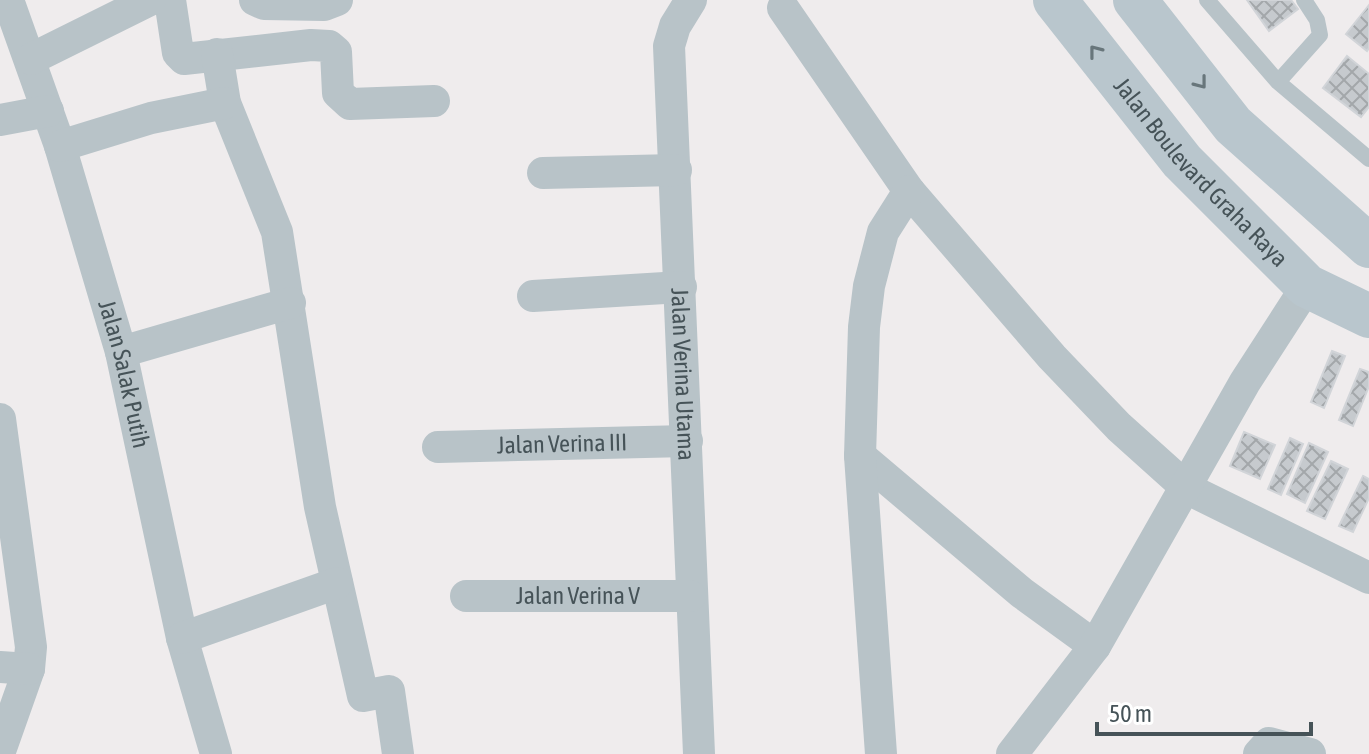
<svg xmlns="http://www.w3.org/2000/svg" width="1369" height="754" viewBox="0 0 1369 754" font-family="'Asap Condensed',sans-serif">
<defs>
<pattern id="building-cross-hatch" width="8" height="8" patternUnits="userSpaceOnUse" patternTransform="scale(2)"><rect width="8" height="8" fill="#c6cace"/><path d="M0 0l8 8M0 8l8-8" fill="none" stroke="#a3a7aa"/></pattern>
</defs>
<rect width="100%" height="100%" fill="#efeced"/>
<path fill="url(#building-cross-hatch)" stroke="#d1d4d8" stroke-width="2" d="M 1247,0 L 1291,0 L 1298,9 L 1269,31 Z
M 1369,5 L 1369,48 L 1367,51 L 1346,34 Z
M 1347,56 L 1369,74 L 1369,107 L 1361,117 L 1323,88 Z
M 1332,351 L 1345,356 L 1324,408 L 1311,402 Z
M 1360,369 L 1369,372 L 1369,386 L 1353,426 L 1339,420 Z
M 1244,432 L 1275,445 L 1260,479 L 1230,466 Z
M 1290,438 L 1303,444 L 1281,495 L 1268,489 Z
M 1309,443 L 1328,452 L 1305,503 L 1287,494 Z
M 1331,461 L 1348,469 L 1325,519 L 1307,511 Z
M 1363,476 L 1369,479 L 1369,498 L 1353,532 L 1339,526 Z"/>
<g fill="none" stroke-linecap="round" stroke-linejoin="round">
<path stroke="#b8c3c8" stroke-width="16" d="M 1207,0 L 1278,82 L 1369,159
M 1278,82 L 1320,35 L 1317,20 L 1304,0"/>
<g stroke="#b8c3c8" stroke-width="32">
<path id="s1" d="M 8,0 L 60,146 L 121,352 L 182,638 L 216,754"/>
<path d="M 170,0 L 178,53 L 184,59 L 311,45 L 329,46 L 336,52 L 338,93 L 350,104 L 434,101"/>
<path d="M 255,0 L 264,4 L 324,5 L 337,0"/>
<path id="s2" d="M 691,0 L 675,26 L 669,46 L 699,754"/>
<path d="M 783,8 L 909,191 L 1052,357 L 1119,427 L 1188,489 L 1369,578"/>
<path d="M 217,54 L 225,103 L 277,232 L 320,507 L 363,696 L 389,691 L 398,754"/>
<path d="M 31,59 L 150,0"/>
<path d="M 0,120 L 48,111"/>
<path d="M 60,146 L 151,118 L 225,103"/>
<path d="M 543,173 L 676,170"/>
<path d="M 533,296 L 681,287"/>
<path d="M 121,352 L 290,303"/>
<path d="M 0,419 L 31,647 L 29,669 L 0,751"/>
<path id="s3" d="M 438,447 L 687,441"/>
<path d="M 860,456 L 1022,593 L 1095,646"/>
<path id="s4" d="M 466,596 L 690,596"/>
<path d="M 182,638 L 337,583"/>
<path d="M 0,667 L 29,669"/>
<path d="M 881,754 L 860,456 L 864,327 L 869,286 L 883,232 L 909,191"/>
<path d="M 1012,754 L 1095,646 L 1245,382 L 1307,286"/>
<path d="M 1259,754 L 1269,743 L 1310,754"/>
</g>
<g stroke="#b9c6cd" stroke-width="44">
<path id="s5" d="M 1055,0 L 1182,161 L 1307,286 L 1369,316"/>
<path d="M 1135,0 L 1233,125 L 1369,246"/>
</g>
</g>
<defs><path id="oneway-chevron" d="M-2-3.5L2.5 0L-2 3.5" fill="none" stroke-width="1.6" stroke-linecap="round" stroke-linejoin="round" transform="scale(2)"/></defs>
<g stroke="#68767b">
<use href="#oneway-chevron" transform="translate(1095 51) rotate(-128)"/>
<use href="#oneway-chevron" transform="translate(1201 83) rotate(52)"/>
</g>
<g text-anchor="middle" stroke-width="8" stroke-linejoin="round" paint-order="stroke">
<g font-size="24" fill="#465358" stroke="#fff">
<text dy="8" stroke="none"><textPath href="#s5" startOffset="226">Jalan Boulevard Graha Raya</textPath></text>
<text dy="8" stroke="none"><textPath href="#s1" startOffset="392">Jalan Salak Putih</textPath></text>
<text dy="8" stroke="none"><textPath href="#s2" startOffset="380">Jalan Verina Utama</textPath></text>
<text dy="8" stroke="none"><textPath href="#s3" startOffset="124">Jalan Verina III</textPath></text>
<text dy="8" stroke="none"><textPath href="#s4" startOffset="112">Jalan Verina V</textPath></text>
</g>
</g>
<path d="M1097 722v12h214v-12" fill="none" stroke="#465358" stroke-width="4"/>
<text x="1109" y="722" font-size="24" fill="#465358" stroke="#ffffff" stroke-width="6" paint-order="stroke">50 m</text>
</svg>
